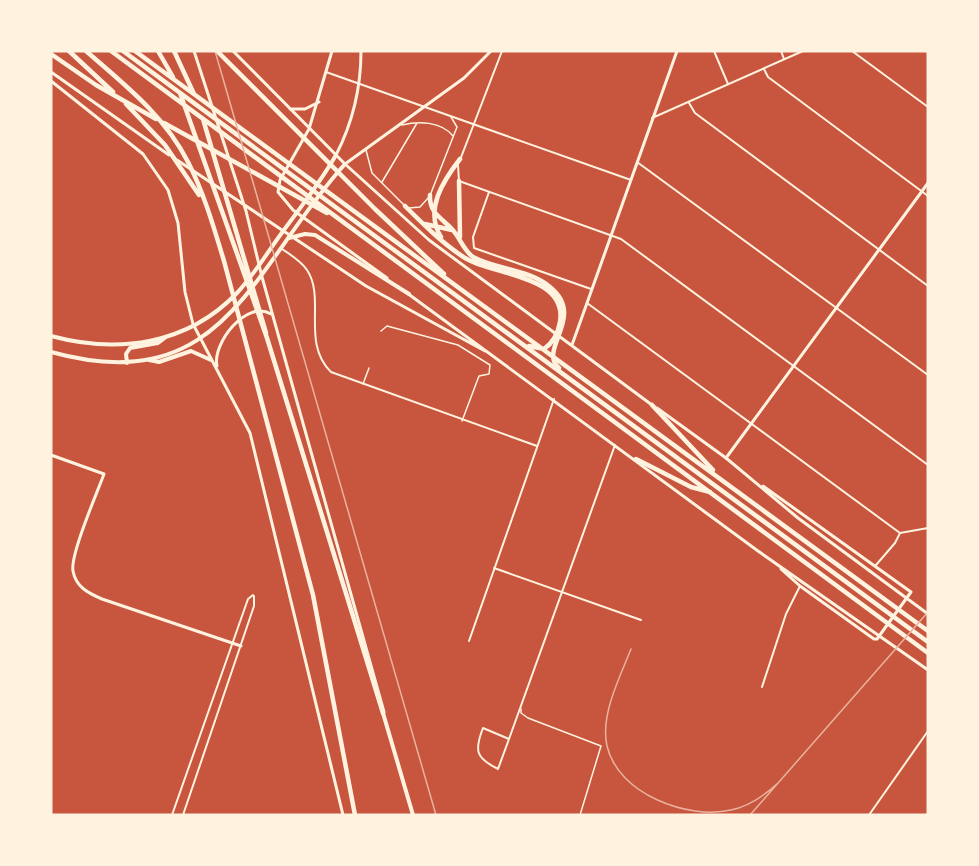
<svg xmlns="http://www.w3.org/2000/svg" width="979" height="866" viewBox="0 0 979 866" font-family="Lora,serif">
<rect width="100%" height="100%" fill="#c8553d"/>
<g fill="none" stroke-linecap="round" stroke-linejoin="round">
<path stroke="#fff3e0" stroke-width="1.5" d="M 402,125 C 418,121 441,121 453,136
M 366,150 L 372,173 L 405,206
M 382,182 L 417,123
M 431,193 L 457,127 L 451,117
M 409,208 L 420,207 L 429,197
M 381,331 L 387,326 L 458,345 L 490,365 L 489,374 L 479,376 L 462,421
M 363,384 L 369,368
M 521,709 L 521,713 L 528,718 L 601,746 L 580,815"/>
<path stroke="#fff3e0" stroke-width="2" d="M 714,51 L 728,84
M 781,51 L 784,59
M 852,51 L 928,107
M 764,69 L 768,77 L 928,196
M 326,72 L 631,180
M 689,103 L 695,113 L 928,286
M 652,118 L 803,51
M 460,160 L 502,51
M 637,162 L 928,375
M 458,165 L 459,181 L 621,239 L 928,465
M 489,192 L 473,237 L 474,248 L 591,289
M 282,249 C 291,255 301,261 307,270 C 326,298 301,343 331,372 L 537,446
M 587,303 L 900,533 L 928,528
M 876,565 L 895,543 L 900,533
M 494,568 L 641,620
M 469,641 L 554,399
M 762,687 L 786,614 L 800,586
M 483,728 L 509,739 L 498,769 C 476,758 474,751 483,728 Z
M 509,739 L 615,445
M 172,815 L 248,599 L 253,595
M 183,815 L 254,606 L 254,596
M 869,815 L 928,731"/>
<path stroke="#fff3e0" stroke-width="3" d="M 572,345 L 677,51
M 51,455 L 104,474 C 97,493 70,555 73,571 C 76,587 88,593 102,599 L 241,646
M 726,458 L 928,183"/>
<path stroke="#fff3e0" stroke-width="3" d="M 194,51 L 246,211 L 262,277 L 384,712
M 233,51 L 345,164 L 429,240 L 652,405
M 332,51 L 309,129 L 280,180 L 278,192 L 293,210 L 387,278
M 51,72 L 169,155
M 51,81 L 143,154 L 168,190 L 178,223 L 185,292 L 193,324 L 250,433 L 343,815
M 290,109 L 305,109 L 319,102
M 336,155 C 353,122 361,88 361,51
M 177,160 L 366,286 L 485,351
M 345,164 L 464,78 L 491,51
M 407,293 L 758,551 L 928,670
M 217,366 C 212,343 247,299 271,314
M 657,408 L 726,458 L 798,518 L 928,614
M 763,486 L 911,592 L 877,639 L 874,639 L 800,586 L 781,569"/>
<path stroke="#fff3e0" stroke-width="4" d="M 289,238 L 305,234 L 315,235 L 409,294
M 51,336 C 118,354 187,345 237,293 C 254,275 267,253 281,234 C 300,208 320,183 336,155
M 51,352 C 225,400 251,268 345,164
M 149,360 L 159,362 L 191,351 L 211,360
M 127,363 L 126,354 L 130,348 L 158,343 L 166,337"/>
<path stroke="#fff3e0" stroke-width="4" d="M 383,713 L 413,815"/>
<path stroke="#fff3e0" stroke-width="4.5" d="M 69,51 L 113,92
M 86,51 C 124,84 165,116 188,162 C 204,193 214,228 224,261 L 313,595 L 355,815
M 111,51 L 928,653
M 123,51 L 928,642
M 135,51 L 928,631
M 158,51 L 173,77
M 174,51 L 194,94
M 217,51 L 375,209 L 444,274
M 51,54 L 96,85 L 156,119
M 180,93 L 267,338 L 383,713
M 126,104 L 165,145 L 199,195
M 203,119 L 266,333
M 164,123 L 327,213
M 459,181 L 460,237
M 430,195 C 429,212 440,217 451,228 C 460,237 463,250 473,257 C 497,270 529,269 550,287 C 587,317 537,349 559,368
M 405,206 C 423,224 443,244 465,258 C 492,275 568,275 560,322 C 558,333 553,343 544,349 L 529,346
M 425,224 L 452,230
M 441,237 C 424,210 443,181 460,159
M 652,405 L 713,470
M 636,459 L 691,487 L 710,492"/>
<path stroke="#e9b49f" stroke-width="1.5" d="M 215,51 L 436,815
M 631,649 C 620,677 600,715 607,746 C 618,794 688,820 731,810 C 750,806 764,796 778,783
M 750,815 L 928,612"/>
</g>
<rect width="979" height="866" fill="none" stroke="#fff3e0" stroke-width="105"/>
</svg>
